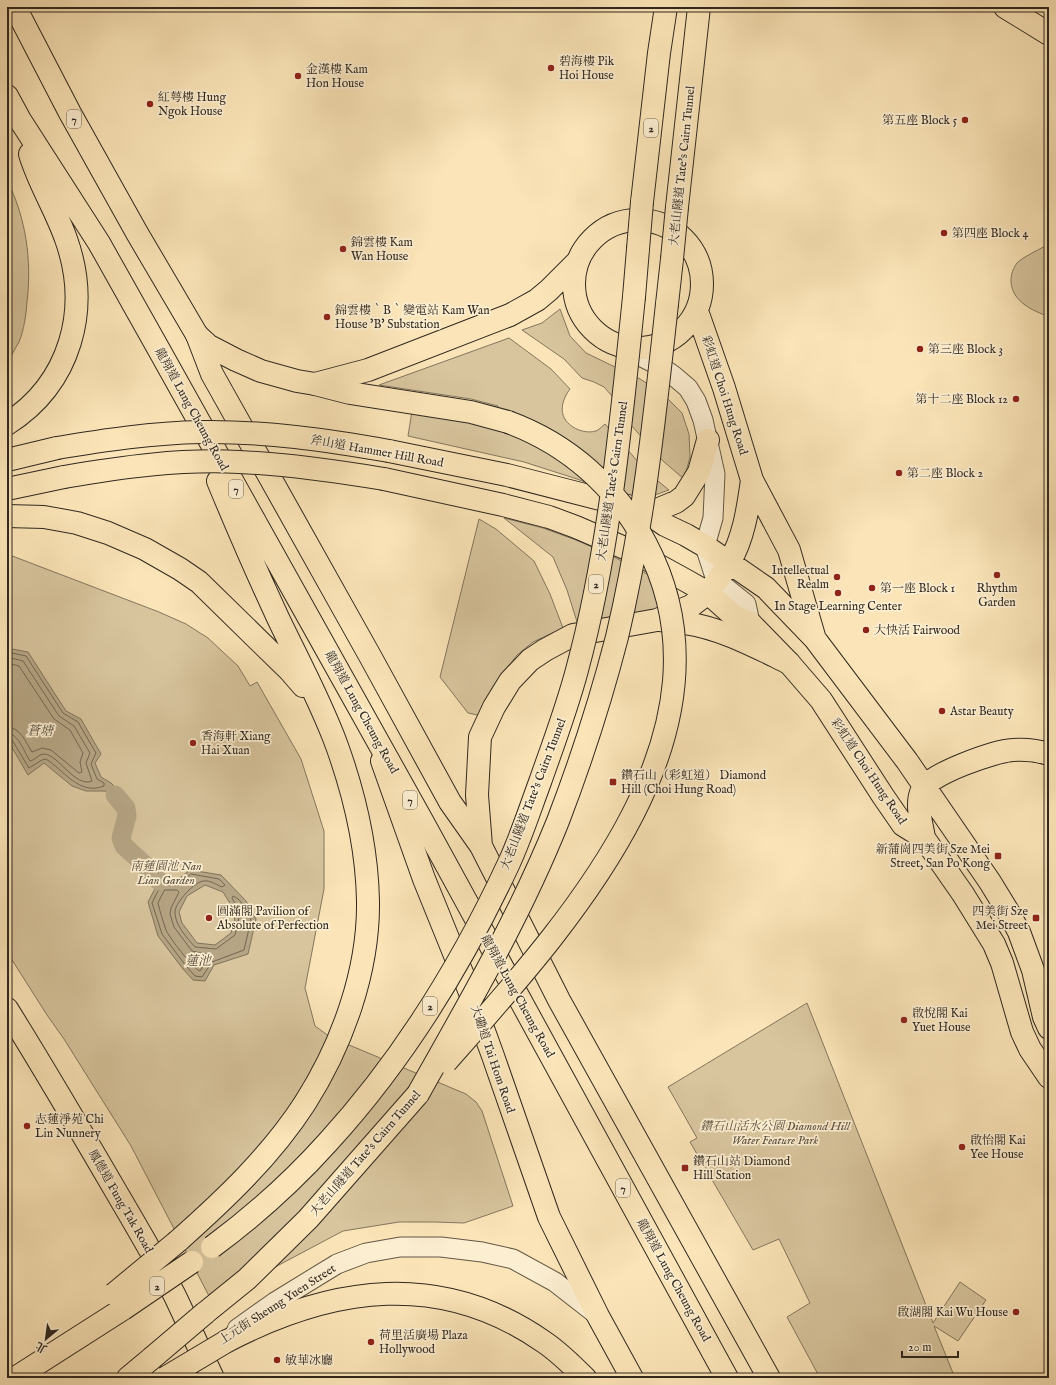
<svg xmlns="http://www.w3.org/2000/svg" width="1056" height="1385" viewBox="0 0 1056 1385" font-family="'IM FELL English','Noto Serif TC',serif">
<rect width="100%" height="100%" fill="#fbe5b8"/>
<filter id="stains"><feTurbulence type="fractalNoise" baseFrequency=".005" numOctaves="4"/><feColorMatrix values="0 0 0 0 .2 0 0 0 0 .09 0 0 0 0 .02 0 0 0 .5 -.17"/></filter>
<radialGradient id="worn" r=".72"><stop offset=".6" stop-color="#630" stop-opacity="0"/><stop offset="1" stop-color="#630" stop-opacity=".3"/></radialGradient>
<path fill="#d8c59e" stroke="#84765e" d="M 7,180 C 26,218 32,260 27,302 C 26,315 24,330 19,342 C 15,349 11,356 7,363 Z
M 1049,244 L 1049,317 C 1032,310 1012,302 1011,281 C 1011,274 1013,269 1017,263 C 1021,258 1042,248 1049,244 Z
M 560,309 L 570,336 L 586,353 L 640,379 L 662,393 L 682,413 L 689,434 L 690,457 L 684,479 L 663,461 L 614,406 L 612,396 L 604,387 L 594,382 L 582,378 L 564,359 L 522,330 L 542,323 Z
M 509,338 L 551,369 L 570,389 C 558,405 559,422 579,430 C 584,432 593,433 598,430 C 600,428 603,426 605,424 L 647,472 L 669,490 L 649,497 L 628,496 L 611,492 L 577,479 L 524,462 L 408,436 L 412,411 L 491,425 L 498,406 L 471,399 L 379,385 Z
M 504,518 L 543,528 L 576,540 L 610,555 L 676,589 C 681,599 677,603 669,610 L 578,625 L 567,590 L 553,557 Z
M 479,519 L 496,529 L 534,561 L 550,594 L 563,628 L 533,642 L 517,655 L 492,688 L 482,716 L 468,713 L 440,677 Z
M 7,554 L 159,612 L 186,624 L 208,638 L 238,666 L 250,686 L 257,682 L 301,759 L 324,831 L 324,889 L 305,988 L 315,1026 L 330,1037 L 466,1094 L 476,1102 L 482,1111 L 513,1206 L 464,1223 L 435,1222 L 399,1222 L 343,1231 L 228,1292 L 209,1296 L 131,1146 L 64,1039 L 47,1015 L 7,952 Z
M 807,1003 L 933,1323 L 960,1282 L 986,1300 L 958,1341 L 934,1326 L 955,1378 L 820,1378 L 787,1317 L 810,1303 L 779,1239 L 753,1250 L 690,1142 L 697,1138 L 668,1087 Z"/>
<path fill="#b6a584" stroke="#80735c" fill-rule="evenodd" d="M 7,648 L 28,652 L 66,711 L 81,719 L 101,754 L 95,763 L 101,777 L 111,783 L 120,792 L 112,797 L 105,791 L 86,791 L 72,786 L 44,763 L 28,775 L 7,739 Z
M 190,870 L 221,875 L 246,901 L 256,919 L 248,954 L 214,965 L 205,981 L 193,980 L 183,969 L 158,936 L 148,902 L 159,881 L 176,881 ZM 205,885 L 223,892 L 236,913 L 231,933 L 215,945 L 197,943 L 182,923 L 179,912 L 187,896 Z"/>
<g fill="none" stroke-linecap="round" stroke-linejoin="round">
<path stroke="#736652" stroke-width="1" d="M 7,652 L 26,656 L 63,713 L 78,722 L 96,753 L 91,764 L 97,779 L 104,783 L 104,786 C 79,796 64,770 46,759 L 42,760 L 29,768 L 12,740 L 7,738
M 7,657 L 23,661 L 59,716 L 74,726 L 90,753 L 86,763 L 92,781 C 75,788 58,754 44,754 C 39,754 35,760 30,761 C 24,752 19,734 7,733
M 7,663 L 19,666 L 54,719 L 70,730 L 83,753 L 80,762 L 82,772 L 79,773 L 51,750 L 42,748 L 32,752 C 25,741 21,728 7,727
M 191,874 L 219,879 L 225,885 L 222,887 C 217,885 210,880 204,881 C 195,881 176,902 175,911 C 174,924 187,938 195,947 L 216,949 L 235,935 L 240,913 L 232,898 L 233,896 C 242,899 247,912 251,920 L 244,950 L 212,962 L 202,977 L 195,976 L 186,966 L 162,934 L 152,903 L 161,885 L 178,885 Z
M 165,890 L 177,890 L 179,892 L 171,908 L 170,914 L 174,927 L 192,951 L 210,955 L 200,971 C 193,969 169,937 166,930 C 163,921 160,912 158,903 Z"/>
<path stroke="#b6a584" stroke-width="19" d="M 115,795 L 126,808 L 127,816 L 121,838 L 124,846 L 146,866 L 159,881"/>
<g stroke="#635745" stroke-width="21">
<path id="minor" d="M 618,345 L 660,366 L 674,376 L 688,388 L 696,401 L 703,420 L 715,474 L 713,518 L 705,546 L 716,580 L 746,604 L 750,623
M 237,1329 L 275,1302 L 337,1264 L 366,1253 L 400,1247 L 441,1247 L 482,1252 L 513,1259 L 555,1282 L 596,1314"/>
</g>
<g stroke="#30281f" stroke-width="24">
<path id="major" d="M 1005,7 L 1049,34
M574 284a64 64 0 1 1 128 0a64 64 0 1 1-128 0Z
M 697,311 L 724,388 L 752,480 L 789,550 L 814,636
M 197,335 L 209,346 L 236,360 L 261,371 L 297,381 L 315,384 L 368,370 L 510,315 L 537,300 L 549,290 L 578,261
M 389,451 L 507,475 L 643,510 L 665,525 L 686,535 L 705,546 L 766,588 L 815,639 L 907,761 L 990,882 L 1009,913 L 1019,932 L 1033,970 L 1044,1017 L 1049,1028
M 7,460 L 57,448
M 384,479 L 503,505 L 549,517 L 576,527 L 634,552 L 685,580 L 708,593 L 735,617 L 750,623 L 789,663 L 821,700 L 883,796 L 903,825 L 924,838 L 963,894 L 994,944 L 1002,963 L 1022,1032 L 1030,1049 L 1049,1077
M 7,489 L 64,477
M 643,510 L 654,511 L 676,502 L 684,496 L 699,472 L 708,440
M 708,593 C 715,583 723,573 729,563 C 744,538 748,508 752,480
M 382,761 L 424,879 L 469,990 L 493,1056 L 549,1217 L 598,1316 L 632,1378
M 924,838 C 922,824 915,804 922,790 C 929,774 995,751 1013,750 C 1026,749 1036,750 1049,754
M 7,1009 C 44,1068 79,1128 114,1188 C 135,1224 156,1259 175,1296 C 188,1323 200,1351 213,1378"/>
</g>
<g stroke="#30281f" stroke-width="24">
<path id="highway" d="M 15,7 L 70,113 L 137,233 L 197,335 L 212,374 L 370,656 L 450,802 L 481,846 L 559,1000 L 769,1378
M 7,96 L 20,120 L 99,243 L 158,348 L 424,824 L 727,1378
M 642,202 L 659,53 L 666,7
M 677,207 L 699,7
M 634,297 L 638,249
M 667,304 L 672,259
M 315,384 L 350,393 L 471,412 L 508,422
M 7,424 C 71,383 91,309 66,239 C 56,210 39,184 30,154
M 7,516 L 44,517 L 77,523 L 108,533 L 145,549 L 180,569 L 199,582 L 290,671 L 303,686
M 660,620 C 668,621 677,621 685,623 C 721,628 756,647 789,663
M 481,846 L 477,795 L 480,737 L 494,707 L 510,681 L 530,660 L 545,650 L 573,635 L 657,620 L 691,606 L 708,593
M 178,1241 C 224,1200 271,1156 305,1103 C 342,1045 369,971 368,901 C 367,848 355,796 337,746 C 321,702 298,660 278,618 C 257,573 237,527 218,481
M 205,1313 L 247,1279 L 308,1219 L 418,1094
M 227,1341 C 333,1286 441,1270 544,1342 C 559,1352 572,1365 585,1378
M 15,1378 L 123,1309
M 128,1378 L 152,1358"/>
</g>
<use href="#minor" stroke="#fceed1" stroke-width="19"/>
<use href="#major" stroke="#fbe5b8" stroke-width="22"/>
<use href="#highway" stroke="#fbe5b8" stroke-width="22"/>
<g stroke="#30281f" stroke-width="24" stroke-linecap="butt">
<path id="major-bridge" d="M 57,448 C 105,440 152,433 201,432 C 264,431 327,440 389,451
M 64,477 C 122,467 180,459 239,462 C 288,464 335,471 384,479"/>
</g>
<g stroke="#30281f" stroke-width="24" stroke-linecap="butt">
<path id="highway-bridge" d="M 638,249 L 642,202
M 672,259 L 677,207
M 446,1062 C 564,928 746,734 646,544 C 617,487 568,444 508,422
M 418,1094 C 468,1005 520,916 558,821 C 581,761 601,699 617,637 C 643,528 655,415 667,304
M 212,1247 C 254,1216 293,1181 328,1142 C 402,1061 463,962 509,863 C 521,837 530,809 540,782 C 553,745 567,708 577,670 C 610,548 621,422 634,297
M 114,1294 L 178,1241
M 123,1309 L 192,1262
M 152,1358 L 205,1313
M 165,1378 L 227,1341"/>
</g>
<use href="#major-bridge" stroke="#fbe5b8" stroke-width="22"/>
<use href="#highway-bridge" stroke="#fbe5b8" stroke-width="22"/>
</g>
<g fill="#8f2418" stroke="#fceed1" stroke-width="1.5">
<circle cx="551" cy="68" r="4"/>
<circle cx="298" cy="76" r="4"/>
<circle cx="150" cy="104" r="4"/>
<circle cx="965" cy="120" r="4"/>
<circle cx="944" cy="233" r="4"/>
<circle cx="343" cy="249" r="4"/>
<circle cx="327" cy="317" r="4"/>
<circle cx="920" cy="349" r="4"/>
<circle cx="1016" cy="399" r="4"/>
<circle cx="899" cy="473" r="4"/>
<circle cx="997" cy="575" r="4"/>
<circle cx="837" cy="577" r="4"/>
<circle cx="872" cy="588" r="4"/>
<circle cx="838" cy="593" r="4"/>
<circle cx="866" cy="630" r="4"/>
<circle cx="942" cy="711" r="4"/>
<circle cx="193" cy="743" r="4"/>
<rect x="609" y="778" width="8" height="8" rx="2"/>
<rect x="994" y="852" width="8" height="8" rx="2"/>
<circle cx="209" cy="918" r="4"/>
<rect x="1032" y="914" width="8" height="8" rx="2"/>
<circle cx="904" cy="1020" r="4"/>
<circle cx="27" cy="1126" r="4"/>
<circle cx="962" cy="1147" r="4"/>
<rect x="681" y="1164" width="8" height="8" rx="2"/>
<circle cx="1016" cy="1312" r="4"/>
<circle cx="371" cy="1342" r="4"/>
<circle cx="277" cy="1360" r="4"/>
</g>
<g text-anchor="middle" stroke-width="3.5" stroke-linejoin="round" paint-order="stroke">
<g fill="#fceed1" stroke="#6d6354" stroke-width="1">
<rect x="67" y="110" width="14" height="18" rx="3"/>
<rect x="644" y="119" width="14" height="18" rx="3"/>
<rect x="229" y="480" width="14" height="18" rx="3"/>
<rect x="589" y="575" width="14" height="18" rx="3"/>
<rect x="403" y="791" width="14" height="18" rx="3"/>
<rect x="423" y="997" width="14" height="18" rx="3"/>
<rect x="616" y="1179" width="14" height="18" rx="3"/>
<rect x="150" y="1277" width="14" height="18" rx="3"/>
</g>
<g font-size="11" font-weight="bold" fill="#30281f">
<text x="74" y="123">7</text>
<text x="651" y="132">2</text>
<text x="236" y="493">7</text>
<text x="596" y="588">2</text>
<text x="410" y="804">7</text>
<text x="430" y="1010">2</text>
<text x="623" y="1192">7</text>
<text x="157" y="1290">2</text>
</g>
<g font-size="12" fill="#30281f" stroke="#fceed1" text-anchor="start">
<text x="559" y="65">碧海樓 Pik<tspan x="559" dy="14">Hoi House</tspan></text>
<text x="306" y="73">金漢樓 Kam<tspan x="306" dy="14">Hon House</tspan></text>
<text x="158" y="101">紅萼樓 Hung<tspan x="158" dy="14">Ngok House</tspan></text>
<text x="957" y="124" text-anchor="end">第五座 Block 5</text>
<text x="952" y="237">第四座 Block 4</text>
<text x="351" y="246">錦雲樓 Kam<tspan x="351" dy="14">Wan House</tspan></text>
<text x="335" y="314">錦雲樓‵B‵變電站 Kam Wan<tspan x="335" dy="14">House 'B' Substation</tspan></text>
<text x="928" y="353">第三座 Block 3</text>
<text x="1008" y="403" text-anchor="end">第十二座 Block 12</text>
<text x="907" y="477">第二座 Block 2</text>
<text x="829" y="574" text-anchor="end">Intellectual<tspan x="829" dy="14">Realm</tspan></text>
<text x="880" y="592">第一座 Block 1</text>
<text x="997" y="592" text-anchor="middle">Rhythm<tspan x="997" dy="14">Garden</tspan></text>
<text x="838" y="610" text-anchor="middle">In Stage Learning Center</text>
<text x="874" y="634">大快活 Fairwood</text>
<text x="950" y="715">Astar Beauty</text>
<text x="201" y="740">香海軒 Xiang<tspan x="201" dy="14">Hai Xuan</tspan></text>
<text x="621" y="779">鑽石山（彩虹道） Diamond<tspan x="621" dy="14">Hill (Choi Hung Road)</tspan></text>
<text x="990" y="853" text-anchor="end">新蒲崗四美街 Sze Mei<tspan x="990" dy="14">Street, San Po Kong</tspan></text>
<text x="217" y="915">圓滿閣 Pavilion of<tspan x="217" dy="14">Absolute of Perfection</tspan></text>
<text x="1028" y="915" text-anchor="end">四美街 Sze<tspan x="1028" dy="14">Mei Street</tspan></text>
<text x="912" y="1017">啟悅閣 Kai<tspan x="912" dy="14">Yuet House</tspan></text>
<text x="35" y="1123">志蓮淨苑 Chi<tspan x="35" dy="14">Lin Nunnery</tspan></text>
<text x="970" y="1144">啟怡閣 Kai<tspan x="970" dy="14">Yee House</tspan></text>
<text x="693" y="1165">鑽石山站 Diamond<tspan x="693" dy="14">Hill Station</tspan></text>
<text x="1008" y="1316" text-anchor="end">啟湖閣 Kai Wu House</text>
<text x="379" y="1339">荷里活廣場 Plaza<tspan x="379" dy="14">Hollywood</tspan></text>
<text x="285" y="1364">敏華冰廳</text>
</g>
<g font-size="12" fill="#30281f" stroke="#fceed1">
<text transform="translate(682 166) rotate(-84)" y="4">大老山隧道 Tate's Cairn Tunnel</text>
<text transform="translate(725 395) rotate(72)" y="4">彩虹道 Choi Hung Road</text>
<text transform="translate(192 409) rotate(61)" y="4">龍翔道 Lung Cheung Road</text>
<text transform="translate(377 451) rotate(10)" y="4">斧山道 Hammer Hill Road</text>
<text transform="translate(612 481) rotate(-82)" y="4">大老山隧道 Tate's Cairn Tunnel</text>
<text transform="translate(362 712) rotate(61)" y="4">龍翔道 Lung Cheung Road</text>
<text transform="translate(869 771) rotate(56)" y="4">彩虹道 Choi Hung Road</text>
<text transform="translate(533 794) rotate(-69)" y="4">大老山隧道 Tate's Cairn Tunnel</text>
<text transform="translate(518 996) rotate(61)" y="4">龍翔道 Lung Cheung Road</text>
<text transform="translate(493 1059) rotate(71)" y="4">大磡道 Tai Hom Road</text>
<text transform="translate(365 1153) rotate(-49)" y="4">大老山隧道 Tate's Cairn Tunnel</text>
<text transform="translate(121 1201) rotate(60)" y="4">鳳德道 Fung Tak Road</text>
<text transform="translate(674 1280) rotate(61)" y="4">龍翔道 Lung Cheung Road</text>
<text transform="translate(277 1304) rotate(-33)" y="4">上元街 Sheung Yuen Street</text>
</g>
<g font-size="12" font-style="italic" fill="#5a4f3f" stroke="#fceed1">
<text x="166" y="870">南蓮園池 Nan<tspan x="166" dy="14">Lian Garden</tspan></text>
<text x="775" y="1130">鑽石山活水公園 Diamond Hill<tspan x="775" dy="14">Water Feature Park</tspan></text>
</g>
<g font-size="13" font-style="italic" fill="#584e3d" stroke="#fceed1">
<text x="40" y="735">蒼塘</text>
<text x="198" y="965">蓮池</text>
</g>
</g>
<rect width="1056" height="1385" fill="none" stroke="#fbe5b8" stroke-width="24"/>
<rect x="8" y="8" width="1040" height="1369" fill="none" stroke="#30281f" stroke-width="2"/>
<rect x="12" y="12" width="1032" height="1361" fill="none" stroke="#30281f"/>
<g transform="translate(46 1339) rotate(209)" stroke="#fceed1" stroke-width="3" paint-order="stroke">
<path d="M0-3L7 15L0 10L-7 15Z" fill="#30281f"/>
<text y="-6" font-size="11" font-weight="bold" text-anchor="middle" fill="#30281f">北</text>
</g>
<path d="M902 1351v6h56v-6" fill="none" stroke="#30281f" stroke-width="2"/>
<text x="908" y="1351" font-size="12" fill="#30281f" stroke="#fceed1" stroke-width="3" paint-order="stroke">20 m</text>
<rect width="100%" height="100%" filter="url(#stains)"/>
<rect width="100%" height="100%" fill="url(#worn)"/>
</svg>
